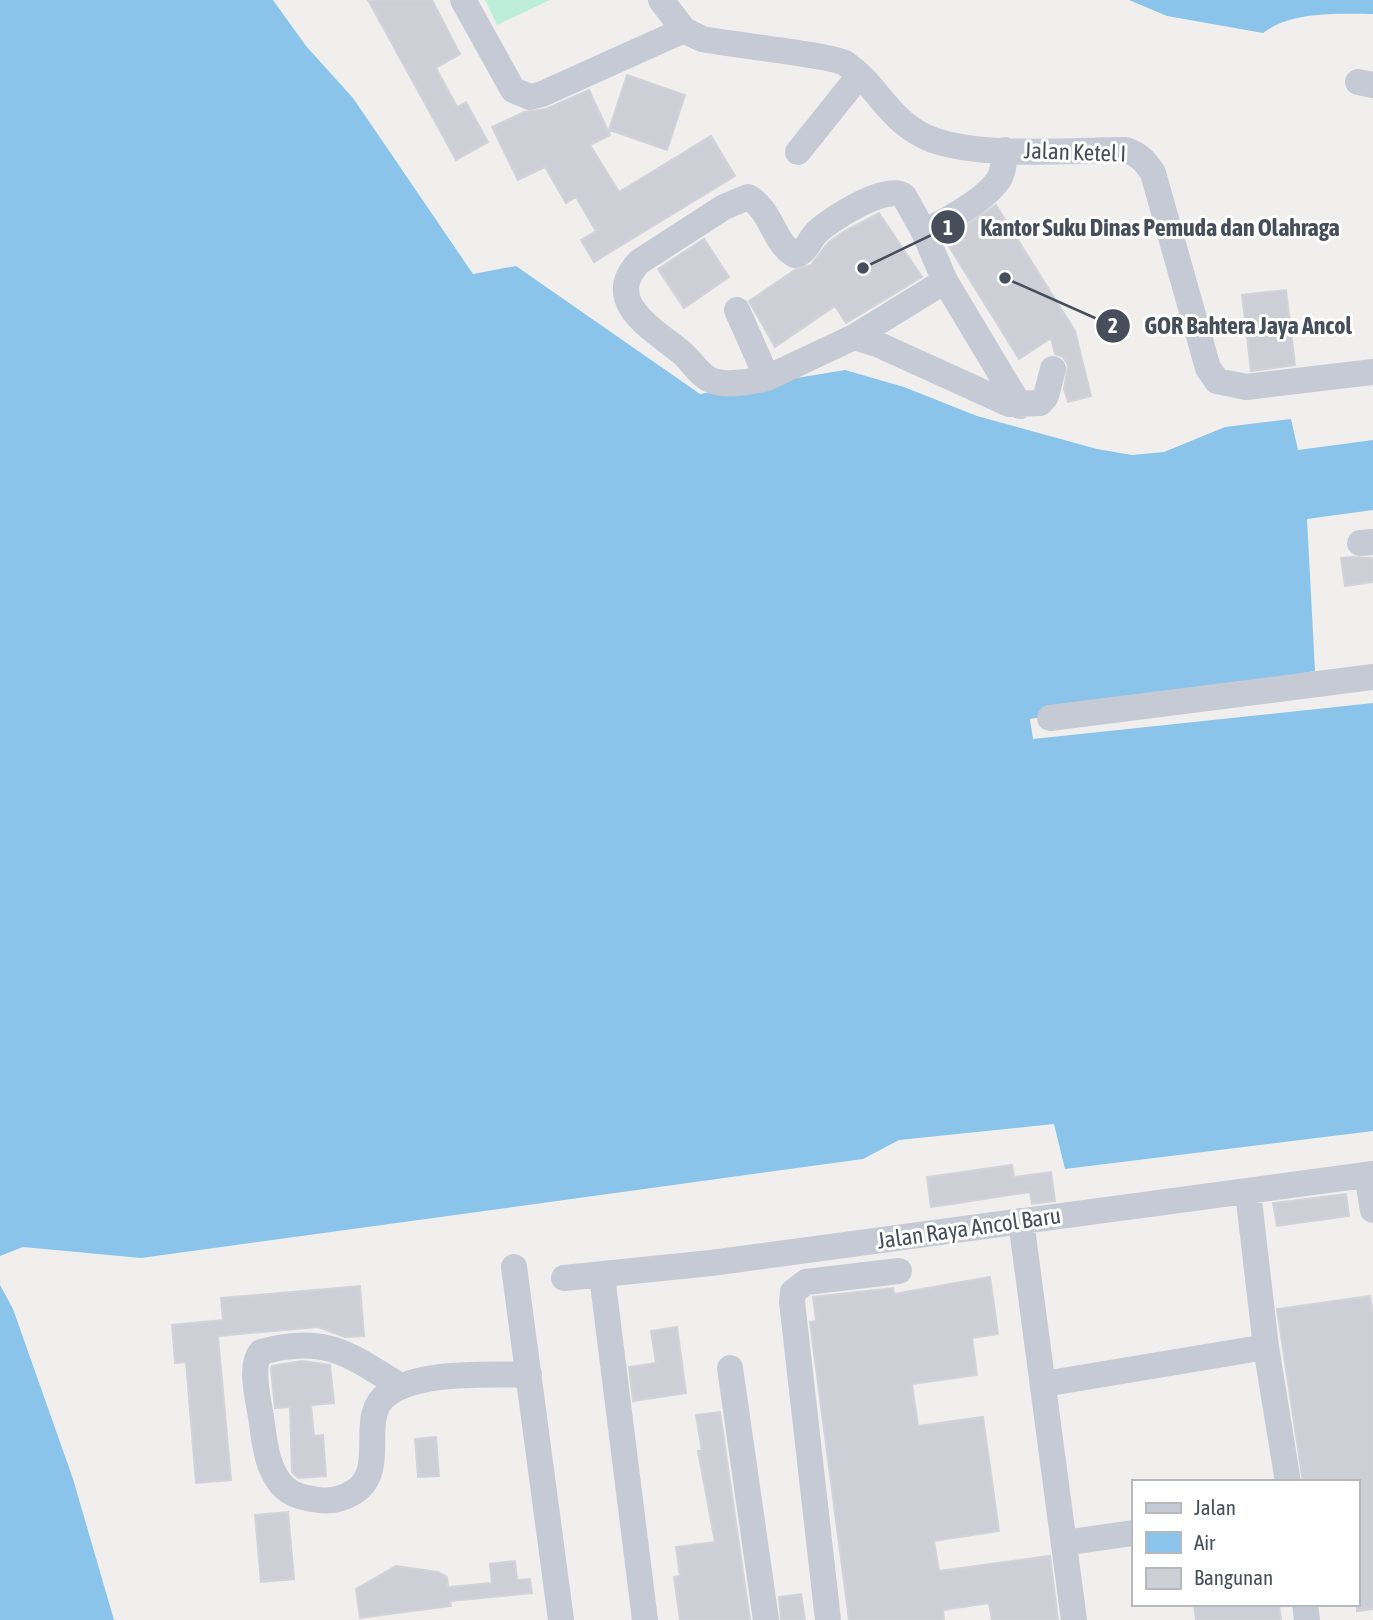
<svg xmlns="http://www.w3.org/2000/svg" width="1373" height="1620" viewBox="0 0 1373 1620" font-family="'Asap Condensed',sans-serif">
<rect width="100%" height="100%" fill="#f1efee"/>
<path fill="#bdeed9" d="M 485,0 L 550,0 L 497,25 Z"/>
<path fill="#8bc4ea" d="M 0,0 L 273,0 L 306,46 L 353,98 L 473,274 L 516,266 L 700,394 L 845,370 L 904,387 L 977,416 L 1097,449 L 1132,455 L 1164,452 L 1225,427 L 1291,419 L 1298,450 L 1373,440 L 1373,510 L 1307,519 L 1315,671 L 1030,719 L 1033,739 L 1373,703 L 1373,1131 L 1065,1169 L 1054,1124 L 899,1140 L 863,1159 L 141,1258 L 23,1247 L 0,1256 Z
M 1129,0 L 1373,0 L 1373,14 C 1337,14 1292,11 1263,33 L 1167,16 Z
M 0,1285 L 13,1309 L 73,1479 L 114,1620 L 0,1620 Z"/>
<path fill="#cecfd6" stroke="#d2d3da" stroke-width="2" d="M 368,0 L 432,0 L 460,54 L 436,68 L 457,107 L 466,102 L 488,142 L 456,160 Z
M 627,75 L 685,95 L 667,150 L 609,130 Z
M 589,90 L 610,135 L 590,145 L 619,192 L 711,136 L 735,176 L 594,262 L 581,240 L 596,231 L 576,197 L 566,203 L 545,167 L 518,180 L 492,127 L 524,112 L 546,109 Z
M 996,205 L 1075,331 L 1091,396 L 1068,402 L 1064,389 L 1068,365 L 1063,357 L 1055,354 L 1051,338 L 1019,359 L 945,240 Z
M 879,213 L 922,277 L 846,323 L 835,306 L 775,347 L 749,301 L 795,270 L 811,265 L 828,243 L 843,232 Z
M 704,239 L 729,277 L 684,308 L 658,269 Z
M 1286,290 L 1295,365 L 1251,371 L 1242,295 Z
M 1352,557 L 1373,558 L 1373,582 L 1345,586 L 1341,558 Z
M 1012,1165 L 1014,1177 L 1051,1172 L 1055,1201 L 1032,1204 L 1030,1192 L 931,1207 L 927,1177 Z
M 1346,1194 L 1349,1216 L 1277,1226 L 1273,1203 Z
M 990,1277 L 998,1334 L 972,1338 L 977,1375 L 912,1384 L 918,1426 L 983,1417 L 999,1531 L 934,1541 L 939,1571 L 1050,1556 L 1058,1620 L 992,1620 L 989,1603 L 943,1610 L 944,1620 L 849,1620 L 810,1322 L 816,1321 L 813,1297 L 893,1288 L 894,1294 Z
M 360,1286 L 364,1336 L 345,1337 L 318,1327 L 218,1336 L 231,1480 L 196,1483 L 186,1362 L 175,1363 L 172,1325 L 223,1320 L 221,1298 Z
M 1370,1296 L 1373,1315 L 1373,1609 L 1357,1611 L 1357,1482 L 1303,1482 L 1277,1309 Z
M 677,1327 L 686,1393 L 633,1401 L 629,1367 L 656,1363 L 651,1331 Z
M 302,1361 L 330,1365 L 334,1403 L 311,1405 L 314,1436 L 323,1435 L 326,1476 L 298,1478 L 292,1472 L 290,1407 L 275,1408 L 271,1369 L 272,1366 Z
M 720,1412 L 750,1620 L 680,1620 L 674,1577 L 680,1576 L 676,1547 L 715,1542 L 698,1451 L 702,1451 L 696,1415 Z
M 436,1437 L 439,1476 L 418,1477 L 415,1439 Z
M 288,1512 L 294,1579 L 261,1582 L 255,1515 Z
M 515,1561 L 517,1580 L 530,1579 L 532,1593 L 450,1601 L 451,1606 L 360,1618 L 356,1589 L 396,1566 L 438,1572 L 447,1577 L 448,1587 L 492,1583 L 490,1564 Z
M 801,1594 L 805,1620 L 781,1620 L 779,1597 Z
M 1194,1604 L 1279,1604 L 1281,1620 L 1196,1620 Z"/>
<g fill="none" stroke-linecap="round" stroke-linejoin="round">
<path stroke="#c5cad5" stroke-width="26" d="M 463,0 L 513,90 L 530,97 L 542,94 L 684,30
M 661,0 L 684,30 L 702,39 C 726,44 831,55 845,63 C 879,86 888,123 933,140 C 985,158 1070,150 1126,150 C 1140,155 1145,161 1153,173 L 1208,368 L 1217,381 L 1246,387 L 1373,372
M 1358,82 L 1373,85
M 798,152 L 858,77
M 945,281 L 1020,406
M 737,310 L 767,378 C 750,382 729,386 713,381 C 700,377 692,361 681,352 C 653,329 602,302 639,262 L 724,207 L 748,197 C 772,210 773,243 795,255 C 806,253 809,240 817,232 C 830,219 888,183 904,196 L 924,232 C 947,220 982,202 997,182 C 1004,173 1004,161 1005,150
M 854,337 L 945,281 L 924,232
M 767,378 L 854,337 L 877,344 L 1009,404 L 1040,403 L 1046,396 L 1053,369
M 1360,543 L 1373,542
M 1050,718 L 1373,677
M 1367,1175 L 1373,1210
M 1248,1192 L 1266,1347 L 1288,1482
M 1021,1221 L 1074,1620
M 514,1267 L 561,1620
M 602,1276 L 645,1620
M 564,1278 L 711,1263 L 1373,1174
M 730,1368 L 766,1620
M 1044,1384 L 1266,1347
M 400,1386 C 349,1354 324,1334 261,1352 C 248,1367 260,1405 262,1424 C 265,1445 267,1467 281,1484 C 291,1496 305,1498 319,1500 C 331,1502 344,1498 354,1492 C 390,1469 355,1415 389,1393 C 423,1370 488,1376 529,1374
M 1064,1543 L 1133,1533
M 1305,1604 L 1307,1620
M 828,1620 L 792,1302 L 793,1292 L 806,1282 L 899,1271"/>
</g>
<g text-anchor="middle" stroke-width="6" stroke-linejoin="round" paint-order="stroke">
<g font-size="23" fill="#474e5b" stroke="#fff">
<text transform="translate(1075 152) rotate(2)" y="8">Jalan Ketel I</text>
<text transform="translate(969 1228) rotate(-8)" y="8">Jalan Raya Ancol Baru</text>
</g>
</g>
<path fill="none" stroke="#474e5b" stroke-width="2.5" d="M863 268L948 227M1005 278L1113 326"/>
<g fill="#474e5b" stroke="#fff" stroke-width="2.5">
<circle cx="863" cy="268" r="7"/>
<circle cx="1005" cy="278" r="7"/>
<circle cx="948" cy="227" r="18"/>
<circle cx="1113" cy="326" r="18"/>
</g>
<g font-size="21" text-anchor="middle" font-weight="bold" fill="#fff">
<text x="948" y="235">1</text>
<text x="1113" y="333">2</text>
</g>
<g font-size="24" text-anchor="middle" font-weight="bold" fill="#474e5b" stroke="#fff" stroke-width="6" stroke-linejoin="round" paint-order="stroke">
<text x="1160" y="236">Kantor Suku Dinas Pemuda dan Olahraga</text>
<text x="1248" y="334">GOR Bahtera Jaya Ancol</text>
</g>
<rect x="1132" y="1480" width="228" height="126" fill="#ffffff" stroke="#b5b8bd" stroke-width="2"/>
<rect x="1146" y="1503" width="35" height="10" fill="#c5cad5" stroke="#b5b8bd" stroke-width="2"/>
<text x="1194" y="1515" font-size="21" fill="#474e5b">Jalan</text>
<rect x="1146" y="1532" width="35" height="21" fill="#8bc4ea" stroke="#b5b8bd" stroke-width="2"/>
<text x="1194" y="1550" font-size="21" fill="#474e5b">Air</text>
<rect x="1146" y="1568" width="35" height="21" fill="#cecfd6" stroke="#b5b8bd" stroke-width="2"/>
<text x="1194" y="1585" font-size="21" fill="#474e5b">Bangunan</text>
</svg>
